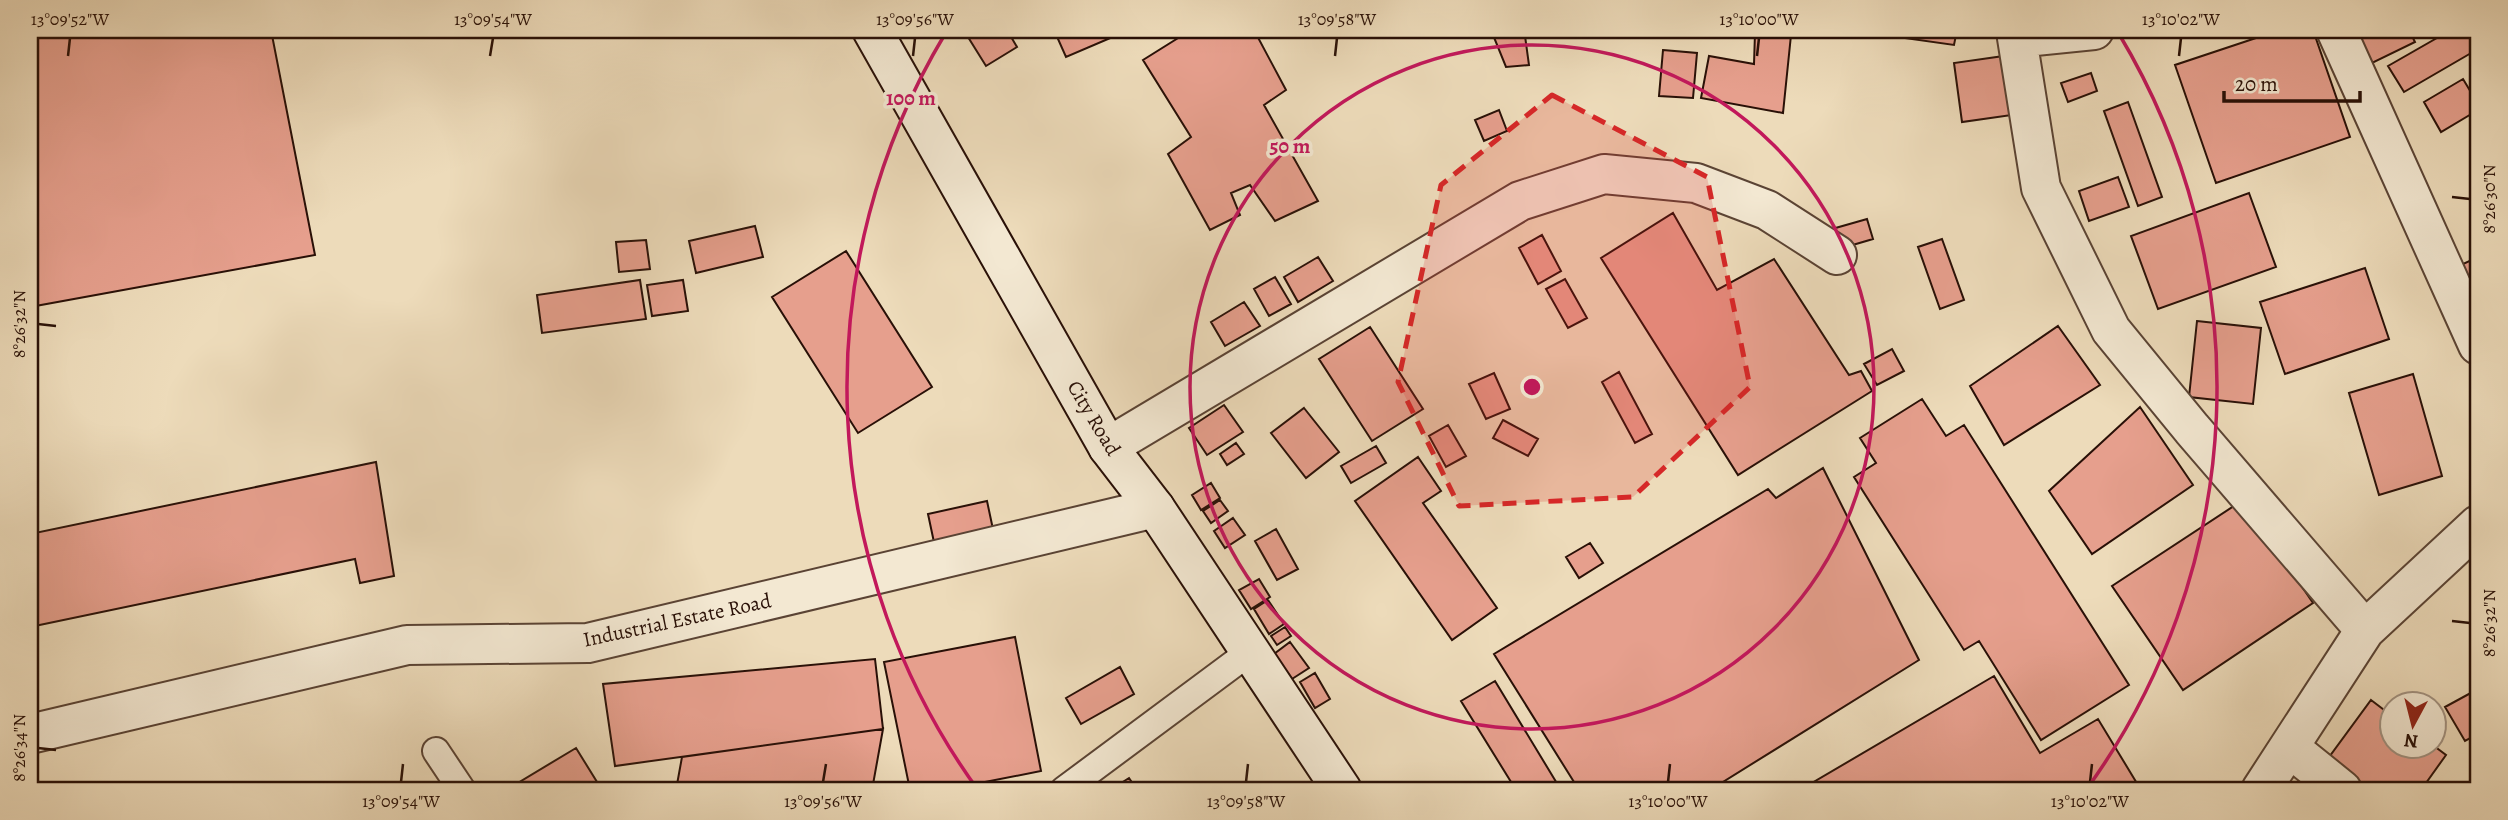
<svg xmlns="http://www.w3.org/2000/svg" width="2508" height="820" viewBox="0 0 2508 820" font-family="Alegreya,serif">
<rect width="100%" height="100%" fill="#eddbba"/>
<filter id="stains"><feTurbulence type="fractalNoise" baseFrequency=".00286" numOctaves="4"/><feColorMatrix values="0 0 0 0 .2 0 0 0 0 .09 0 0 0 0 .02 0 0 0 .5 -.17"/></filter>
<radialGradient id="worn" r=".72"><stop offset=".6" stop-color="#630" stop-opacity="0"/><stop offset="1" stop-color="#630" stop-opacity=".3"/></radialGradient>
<path fill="#e69f8d" stroke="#291007" stroke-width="2" d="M 30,30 L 271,30 L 315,255 L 30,307 Z
M 979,30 L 1007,30 L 1017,47 L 986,66 L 968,37 Z
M 1054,30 L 1129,30 L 1066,57 Z
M 1191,30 L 1254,30 L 1286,90 L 1264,105 L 1318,201 L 1275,221 L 1250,185 L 1231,193 L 1240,215 L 1210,230 L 1168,154 L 1191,137 L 1143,60 Z
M 1491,30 L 1564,30 L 1525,36 L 1529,65 L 1506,67 Z
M 1848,30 L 1957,30 L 1954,45 Z
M 2280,30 L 2313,30 L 2350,137 L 2216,183 L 2175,65 Z
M 2356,30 L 2409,30 L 2415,42 L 2372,63 Z
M 2451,30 L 2478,30 L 2478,49 L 2404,92 L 2388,66 Z
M 1755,33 L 1791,35 L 1783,113 L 1701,98 L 1709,56 L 1754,64 Z
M 1663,50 L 1697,53 L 1693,98 L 1659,96 Z
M 2018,54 L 2026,113 L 1962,122 L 1954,63 Z
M 2091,73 L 2097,91 L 2068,102 L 2061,83 Z
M 2463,79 L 2478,104 L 2478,110 L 2441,132 L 2424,102 Z
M 2128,102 L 2162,197 L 2138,206 L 2104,111 Z
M 1499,110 L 1507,131 L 1484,141 L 1475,120 Z
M 2118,177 L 2129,207 L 2089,221 L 2079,191 Z
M 2249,193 L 2276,267 L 2158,309 L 2131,236 Z
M 1673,213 L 1717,290 L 1774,259 L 1849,375 L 1861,371 L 1872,391 L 1738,475 L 1601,258 Z
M 1867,219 L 1873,239 L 1839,249 L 1832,229 Z
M 755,226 L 763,257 L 696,273 L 689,241 Z
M 1542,235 L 1561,271 L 1538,284 L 1519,248 Z
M 1942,239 L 1964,300 L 1940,309 L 1918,247 Z
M 646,240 L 650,269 L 619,272 L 616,242 Z
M 846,251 L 932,387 L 858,433 L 772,297 Z
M 1318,257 L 1333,281 L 1298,302 L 1284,277 Z
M 2478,257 L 2478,286 L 2460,294 L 2450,270 Z
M 2365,268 L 2389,339 L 2285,374 L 2260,302 Z
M 1275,277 L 1291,304 L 1269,316 L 1254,289 Z
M 1565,279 L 1587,318 L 1568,328 L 1546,289 Z
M 640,280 L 646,319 L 542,333 L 537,295 Z
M 683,280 L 688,311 L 652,316 L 647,285 Z
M 1244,302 L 1260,326 L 1225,346 L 1211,322 Z
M 2197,321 L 2261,328 L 2253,404 L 2189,397 Z
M 2058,326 L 2100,385 L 2004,445 L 1970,386 Z
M 1370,327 L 1423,409 L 1372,441 L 1319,359 Z
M 1892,349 L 1904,371 L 1877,385 L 1864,364 Z
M 1619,372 L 1652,434 L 1635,443 L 1602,382 Z
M 1494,373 L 1510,409 L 1486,419 L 1469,384 Z
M 2413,374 L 2442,476 L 2379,495 L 2349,393 Z
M 1922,399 L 1946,436 L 1964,425 L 2129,685 L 2041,740 L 1979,641 L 1964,650 L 1854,477 L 1876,463 L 1860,438 Z
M 1224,405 L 1243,432 L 1207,455 L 1189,428 Z
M 2140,407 L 2193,485 L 2092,554 L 2049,491 Z
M 1304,408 L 1339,452 L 1306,478 L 1271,433 Z
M 1503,420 L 1538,439 L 1528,456 L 1493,438 Z
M 1448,425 L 1466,456 L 1446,467 L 1429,436 Z
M 1236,443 L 1244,454 L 1227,465 L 1220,454 Z
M 1376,446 L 1386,463 L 1351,483 L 1341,466 Z
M 1418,457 L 1441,491 L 1423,503 L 1497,608 L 1452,640 L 1355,501 Z
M 376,462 L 394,576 L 360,583 L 355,559 L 30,627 L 30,534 Z
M 1823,468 L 1919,660 L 1710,790 L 1579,790 L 1494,654 L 1768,489 L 1776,498 Z
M 1211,483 L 1220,498 L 1201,510 L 1192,495 Z
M 1220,500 L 1228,511 L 1211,523 L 1203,511 Z
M 2243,500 L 2313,603 L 2183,690 L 2112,586 Z
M 987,501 L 994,534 L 935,547 L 928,514 Z
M 1233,518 L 1245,535 L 1225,548 L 1214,531 Z
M 1276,529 L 1298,569 L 1277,580 L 1255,541 Z
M 1590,543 L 1603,563 L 1579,578 L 1566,557 Z
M 1259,579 L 1270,597 L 1251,609 L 1239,590 Z
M 1268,600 L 1284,624 L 1269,634 L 1254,609 Z
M 1285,627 L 1291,636 L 1277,645 L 1271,636 Z
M 1015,637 L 1041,771 L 944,790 L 910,790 L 884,662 Z
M 1290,642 L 1309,668 L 1292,679 L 1274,654 Z
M 875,659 L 883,729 L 615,766 L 603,684 Z
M 1120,667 L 1134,694 L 1081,724 L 1066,698 Z
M 1315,673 L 1330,699 L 1315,708 L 1300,682 Z
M 1994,676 L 2040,753 L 2098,719 L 2141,790 L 1800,790 Z
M 1495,681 L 1561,790 L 1516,790 L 1461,701 Z
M 2478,689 L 2478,734 L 2465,741 L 2445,707 Z
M 2371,700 L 2392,716 L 2392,746 L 2434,746 L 2446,755 L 2421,790 L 2361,790 L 2324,764 Z
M 883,729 L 872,790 L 676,790 L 682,757 Z
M 576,748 L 602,790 L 506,790 Z
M 1129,778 L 1137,790 L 1110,790 Z"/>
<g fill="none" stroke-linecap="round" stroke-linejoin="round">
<g stroke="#5a4334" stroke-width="30">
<path id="lane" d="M 436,751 L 462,790
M 1064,790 L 1251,651"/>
</g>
<g stroke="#5a4334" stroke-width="42">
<path id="street" d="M 2094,30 L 2017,38 L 2041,188 L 2111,330 L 2192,429 L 2365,630
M 2336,30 L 2478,345
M 1108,447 L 1520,201 L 1604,174 L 1696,183 L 1767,210 L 1837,255
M 30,734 L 407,645 L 588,643 L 1155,508
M 2290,748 L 2342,790
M 2261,790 L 2365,630 L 2478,525"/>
</g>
<g stroke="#291007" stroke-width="42">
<path id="secondary" d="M 872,30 L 1108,447 L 1155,508 L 1342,790"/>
</g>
<use href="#lane" stroke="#f3e8d2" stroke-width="26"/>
<use href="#street" stroke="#f3e8d2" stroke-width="38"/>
<use href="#secondary" stroke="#f3e8d2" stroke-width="38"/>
</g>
<path fill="#d62828" fill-opacity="0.2" stroke="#d62828" stroke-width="5" stroke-dasharray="14 9" stroke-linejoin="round" d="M 1552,95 L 1707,177 L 1750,387 L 1633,497 L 1459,506 L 1398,382 L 1441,185 Z"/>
<path fill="none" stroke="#291007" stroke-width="2.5" d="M 68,56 L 70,38M 490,56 L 493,38M 913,56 L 915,38M 1335,56 L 1337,38M 1757,56 L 1759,38M 2179,56 L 2181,38M 2452,197 L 2470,199M 38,324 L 56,326M 2452,621 L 2470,623M 38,748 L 56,750M 401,782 L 403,764M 823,782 L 826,764M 1246,782 L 1248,764M 1668,782 L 1670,764M 2090,782 L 2092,764"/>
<g fill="none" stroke="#c2185b" stroke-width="3.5">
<circle cx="1532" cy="387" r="342"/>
<path d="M978 790A685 685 0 0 1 945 34M2119 34A685 685 0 0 1 2086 790"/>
</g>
<g text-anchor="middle" stroke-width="7" stroke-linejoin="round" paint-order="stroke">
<g font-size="21" fill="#291007" stroke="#f3e8d2">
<text transform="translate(1094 418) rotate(59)" y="7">City Road</text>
<text transform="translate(677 620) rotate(-12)" y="7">Industrial Estate Road</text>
</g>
</g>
<circle cx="1532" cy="387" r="10" fill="#c2185b" stroke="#f3e8d2" stroke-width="3.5"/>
<g font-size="21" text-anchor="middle" font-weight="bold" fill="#c2185b" stroke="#f3e8d2" stroke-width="7" stroke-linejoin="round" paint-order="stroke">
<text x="911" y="105">100 m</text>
<text x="1290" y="153">50 m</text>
</g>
<rect width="2508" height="820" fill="none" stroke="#eddbba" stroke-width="77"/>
<g transform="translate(2413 725) rotate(187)"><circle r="33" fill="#f3e8d2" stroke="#a29281" stroke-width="2"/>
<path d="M0-5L12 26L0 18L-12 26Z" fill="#8f2418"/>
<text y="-10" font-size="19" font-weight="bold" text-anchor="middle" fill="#291007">N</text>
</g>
<path d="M2224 91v10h136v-10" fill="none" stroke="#291007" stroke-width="3.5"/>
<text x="2235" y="91" font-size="21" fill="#291007" stroke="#f3e8d2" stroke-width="5" paint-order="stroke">20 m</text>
<rect x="38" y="38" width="2432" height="744" fill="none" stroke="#291007" stroke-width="2.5"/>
<g font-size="18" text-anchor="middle" fill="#291007">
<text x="70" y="25">13°09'52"W</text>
<text x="493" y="25">13°09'54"W</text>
<text x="915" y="25">13°09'56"W</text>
<text x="1337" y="25">13°09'58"W</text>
<text x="1759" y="25">13°10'00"W</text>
<text x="2181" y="25">13°10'02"W</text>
<text transform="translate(2489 199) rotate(-90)" y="6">8°26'30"N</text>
<text transform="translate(19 324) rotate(-90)" y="6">8°26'32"N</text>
<text transform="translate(2489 623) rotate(-90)" y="6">8°26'32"N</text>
<text transform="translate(19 748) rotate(-90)" y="6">8°26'34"N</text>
<text x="401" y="807">13°09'54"W</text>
<text x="823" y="807">13°09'56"W</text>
<text x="1246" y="807">13°09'58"W</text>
<text x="1668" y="807">13°10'00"W</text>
<text x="2090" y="807">13°10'02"W</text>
</g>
<rect width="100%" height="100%" filter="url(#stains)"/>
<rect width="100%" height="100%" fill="url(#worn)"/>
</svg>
